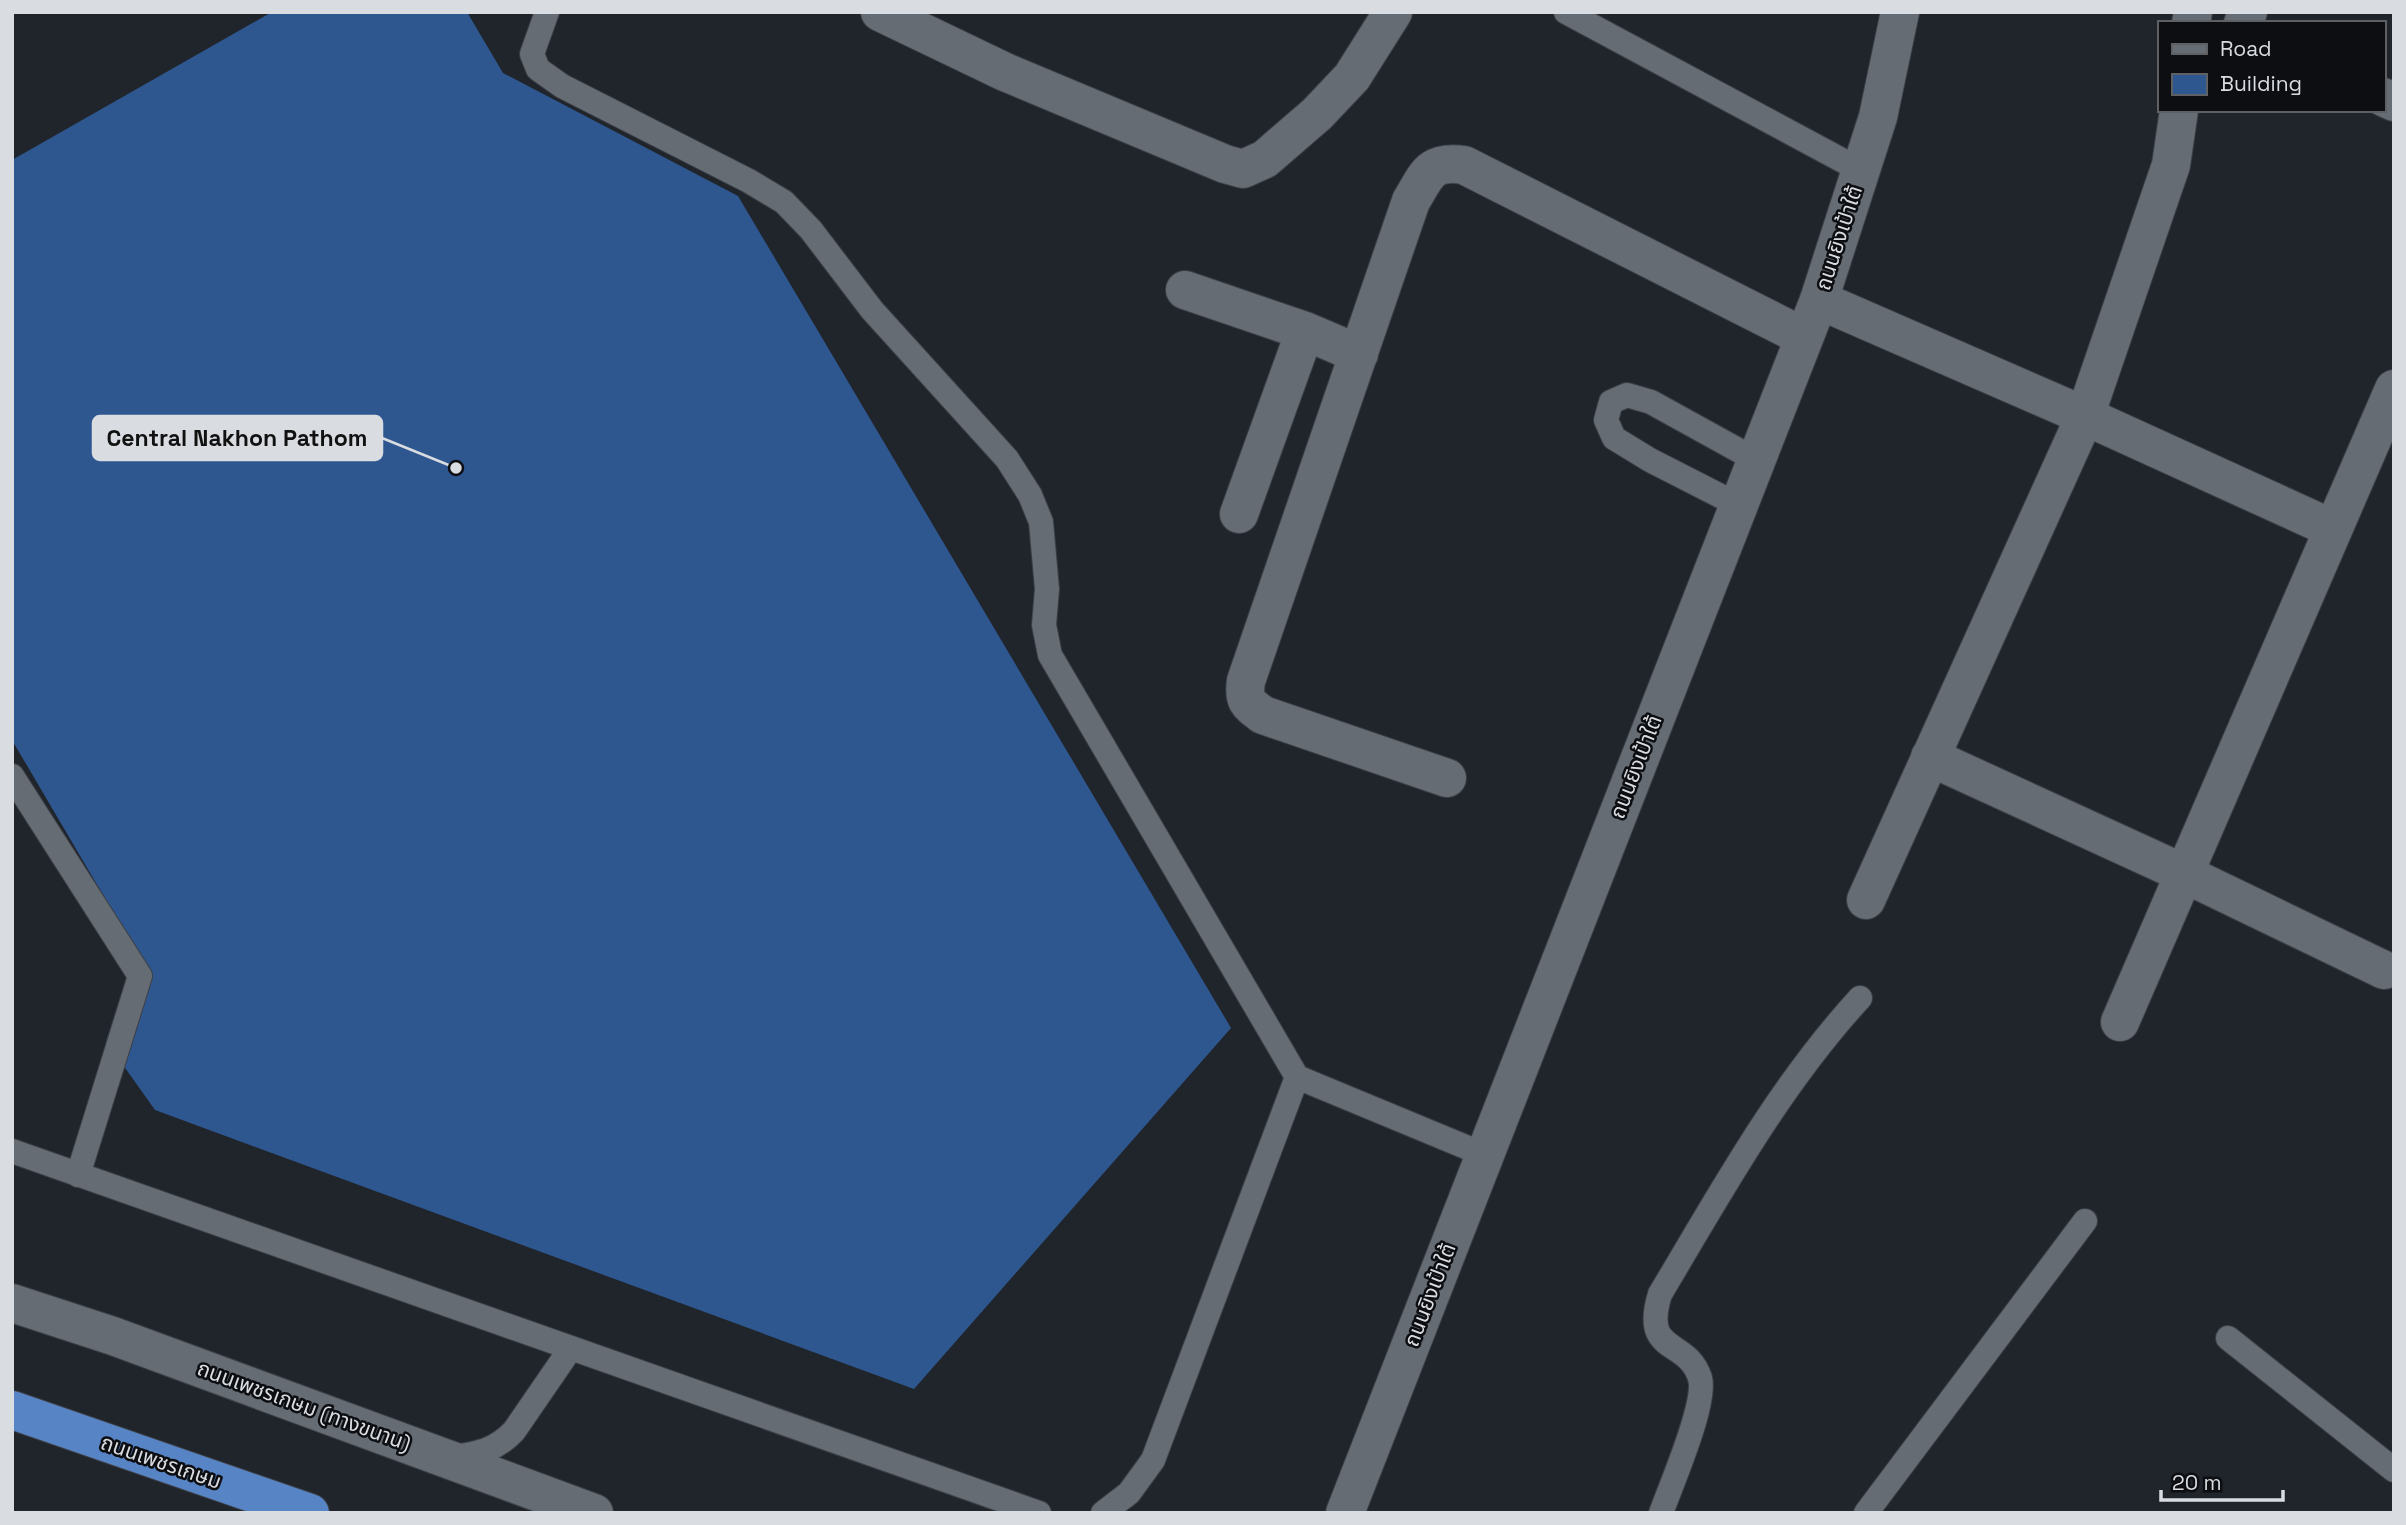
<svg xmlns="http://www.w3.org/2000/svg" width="2406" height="1525" viewBox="0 0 2406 1525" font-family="'Space Grotesk','Noto Sans Thai',sans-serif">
<rect width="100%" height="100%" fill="#20252c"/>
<path fill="#2f578f" d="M 272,12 L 467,12 L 503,73 L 738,196 L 1231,1028 L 914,1389 L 155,1110 L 106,1041 L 136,951 L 12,740 L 12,160 Z"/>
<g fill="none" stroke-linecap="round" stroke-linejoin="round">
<g stroke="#3c3f45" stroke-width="26">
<path id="lane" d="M 547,12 L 532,54 L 538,69 L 562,86 L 749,181 L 784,202 L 811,230 L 872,310 L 1007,459 L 1030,495 L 1041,522 L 1047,589 L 1044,625 L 1050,655 L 1297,1077 L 1485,1155
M 1566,12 L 1862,171
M 1738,505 L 1650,460 L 1614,438 L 1606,420 L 1611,402 L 1627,395 L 1651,402 L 1756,460
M 12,776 L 140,976 L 78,1175
M 12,1151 L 1039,1513
M 2228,1338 L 2394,1470
M 453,1457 C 478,1454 496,1450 514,1431 L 571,1348
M 1103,1513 L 1129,1493 L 1153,1460 L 1297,1077
M 1661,1513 C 1671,1485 1707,1403 1700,1378 C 1687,1337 1641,1356 1660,1294 C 1721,1192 1779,1086 1860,998
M 1866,1513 L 2085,1221"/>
</g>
<g stroke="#3c3f45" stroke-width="40">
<path id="street" d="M 880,12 L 1005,72 L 1225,164 L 1243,169 L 1265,159 L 1317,114 L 1352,77 L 1393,12
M 2191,23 L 2193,12
M 2243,23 L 2248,12
M 2383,97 L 2394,102
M 1185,290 L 1305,331 L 1359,354
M 1819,300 L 2085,416 L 2333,529
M 1239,514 L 1305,331
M 1930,757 L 2185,874 L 2384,970
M 1447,778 L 1263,715 C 1248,704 1243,701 1246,681 L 1411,201 C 1427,175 1429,160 1464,165 L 1804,337
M 1866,900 L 2085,416 L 2171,165 L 2179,110
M 2120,1022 L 2394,389"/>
</g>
<g stroke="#3c3f45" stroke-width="40">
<path id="secondary" d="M 12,1303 L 113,1336 L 594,1513
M 1345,1513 L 1819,300 L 1878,117 L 1900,12"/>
</g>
<g stroke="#3c3f45" stroke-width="40">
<path id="highway" d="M 12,1410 L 310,1513"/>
</g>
<use href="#lane" stroke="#666c74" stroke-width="24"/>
<use href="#street" stroke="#666c74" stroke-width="38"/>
<use href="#secondary" stroke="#666c74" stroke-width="38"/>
<use href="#highway" stroke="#5784c5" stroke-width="38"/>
</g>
<g text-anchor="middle" stroke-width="5" stroke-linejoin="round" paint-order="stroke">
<g font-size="21" fill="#d9dce1" stroke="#0c0e11">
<text transform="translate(1839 238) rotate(-72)" y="7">ถนนยิงเป้าใต้</text>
<text transform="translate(1636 767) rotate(-69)" y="7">ถนนยิงเป้าใต้</text>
<text transform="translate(1430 1295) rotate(-69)" y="7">ถนนยิงเป้าใต้</text>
<text transform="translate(304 1406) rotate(20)" y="7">ถนนเพชรเกษม (ทางขนาน)</text>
<text transform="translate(161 1462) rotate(19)" y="7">ถนนเพชรเกษม</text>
</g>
</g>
<path fill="none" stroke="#d9dce1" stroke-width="2.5" d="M456 468L382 438"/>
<circle fill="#d9dce1" stroke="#0c0e11" stroke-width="2.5" cx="456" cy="468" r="7"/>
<rect fill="#d9dce1" stroke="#d9dce1" stroke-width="2.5" x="93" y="416" width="289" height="44" rx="7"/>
<g font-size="23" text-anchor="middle" font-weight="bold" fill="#111">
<text x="237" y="446">Central Nakhon Pathom</text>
</g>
<rect width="2406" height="1525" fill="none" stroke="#d9dce1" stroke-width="28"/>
<rect x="2158" y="21" width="228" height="91" fill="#0c0e11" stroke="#5e6064" stroke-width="2"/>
<rect x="2172" y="44" width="35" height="10" fill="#666c74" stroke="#5e6064" stroke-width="2"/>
<text x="2220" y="56" font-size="21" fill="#d9dce1">Road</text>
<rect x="2172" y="74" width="35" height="21" fill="#2f578f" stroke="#5e6064" stroke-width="2"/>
<text x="2220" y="91" font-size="21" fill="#d9dce1">Building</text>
<path d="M2161 1490v10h122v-10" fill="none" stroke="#d9dce1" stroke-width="3.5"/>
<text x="2172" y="1490" font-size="21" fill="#d9dce1" stroke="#0c0e11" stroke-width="5" paint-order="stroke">20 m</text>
</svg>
